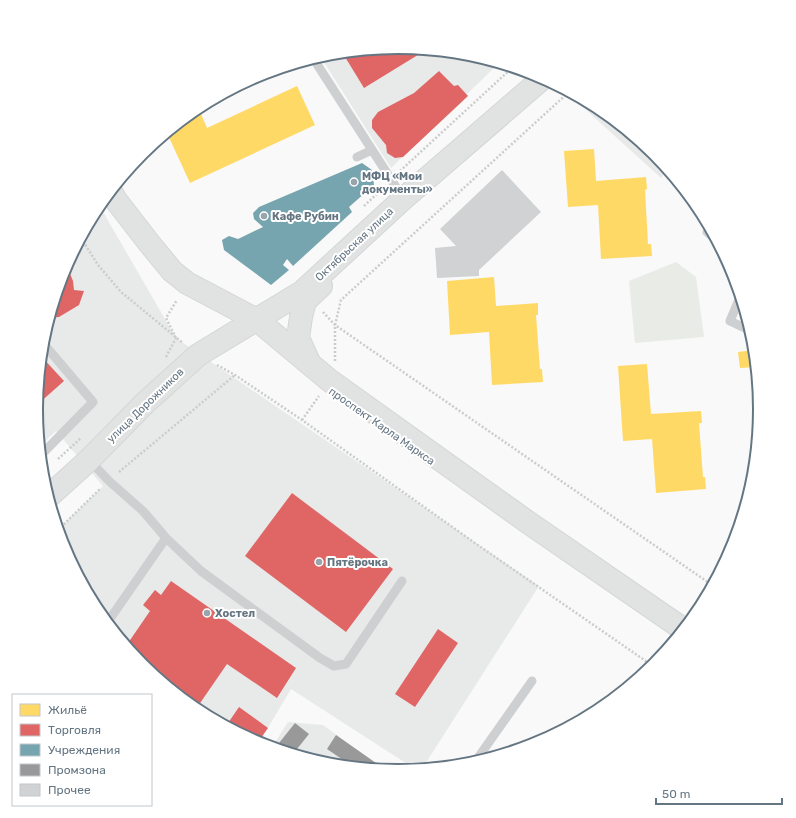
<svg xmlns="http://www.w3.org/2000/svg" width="796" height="818" viewBox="0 0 796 818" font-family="Rubik,sans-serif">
<rect width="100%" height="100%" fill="#f9f9f9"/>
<path fill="#e8e9e9" d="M 398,47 L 469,54 L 499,63 L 391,168 L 320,56 L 328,54 Z
M 562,88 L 599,108 L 654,153 L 667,169 L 661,178 Z
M 99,205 L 176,338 L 539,586 L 422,769 L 415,769 L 291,689 L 259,743 L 197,710 L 142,665 L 97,610 L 63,547 L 58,530 L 103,486 L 56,431 L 40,446 L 36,408 L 43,338 L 64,270 Z
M 288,722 L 323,725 L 385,770 L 327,764 L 272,747 Z"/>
<path fill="#e8ebe6" d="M 676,262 L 696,277 L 704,337 L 635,343 L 629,281 Z"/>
<path fill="#ffd966" d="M 297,86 L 315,125 L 190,183 L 167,133 L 198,107 L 207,128 Z
M 594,149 L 596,181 L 646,177 L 647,189 L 645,190 L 648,244 L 651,244 L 652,256 L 601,259 L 598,205 L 568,207 L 564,151 Z
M 494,277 L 496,306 L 538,303 L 538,315 L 536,315 L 540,369 L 542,369 L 543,382 L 492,385 L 489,332 L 450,335 L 447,281 Z
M 754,350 L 756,367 L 740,368 L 738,352 Z
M 647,364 L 651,414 L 701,411 L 702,423 L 699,423 L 703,477 L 705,477 L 706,489 L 656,493 L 652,439 L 623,441 L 618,366 Z"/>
<path fill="#e06666" d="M 398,47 L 426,50 L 364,88 L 342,52 Z
M 439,71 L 454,86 L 458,85 L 468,96 L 403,157 L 395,158 L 387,153 L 386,145 L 372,128 L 372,120 L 378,112 L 414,93 Z
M 65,267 L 69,271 L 73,281 L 74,290 L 84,291 L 79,305 L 59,317 L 49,318 Z
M 41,356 L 64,381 L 37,405 L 36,404 Z
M 292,493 L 393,569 L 346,632 L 245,556 Z
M 171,581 L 296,668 L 277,698 L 227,664 L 196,709 L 142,665 L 126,646 L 150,611 L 143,605 L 155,590 L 161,595 Z
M 438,629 L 458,643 L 415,707 L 395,694 Z
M 239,707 L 268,728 L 258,742 L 226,726 Z"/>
<path fill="#76a5af" d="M 362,163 L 372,170 L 374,185 L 349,207 L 352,212 L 293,266 L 287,259 L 283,265 L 289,270 L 271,285 L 224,250 L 222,240 L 229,236 L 238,239 L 263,227 L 254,219 L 253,213 L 259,207 Z"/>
<path fill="#999" d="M 295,723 L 309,734 L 293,754 L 275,748 Z
M 336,735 L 386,770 L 352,766 L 327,749 Z"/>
<path fill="#d0d2d3" d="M 502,170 L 541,212 L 479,270 L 479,276 L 437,278 L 435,248 L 456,246 L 440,229 Z"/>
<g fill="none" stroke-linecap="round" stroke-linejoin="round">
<g stroke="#d5d6d7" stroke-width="24">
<path id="secondary" d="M 111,191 L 115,199 L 149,243 L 172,271 L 187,283 L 257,320 L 329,380 L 529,523 L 683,629
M 309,362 L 298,338 L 301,317 L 305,301 L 321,286
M 48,497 L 89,460 L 145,403 L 198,355 L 302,292 L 403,199 L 543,78"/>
</g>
<path stroke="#cbcccd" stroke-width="2.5" stroke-dasharray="2 2" stroke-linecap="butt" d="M 400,171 L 513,67
M 364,206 L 382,189
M 81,238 L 98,265 L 121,292 L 183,343
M 323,312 L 335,325 L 712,585
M 176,338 L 166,318 L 177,300
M 166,357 L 176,338
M 335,361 L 335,325 L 341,300 L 569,92
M 217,365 L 235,375 L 302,420 L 472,541 L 653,666
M 302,420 L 319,396
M 58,459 L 81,438
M 119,472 L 235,375
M 58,530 L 100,489"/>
<path stroke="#cecfd0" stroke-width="9" d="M 313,58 L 403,198
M 357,157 L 372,150
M 709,227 L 707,232 L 716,240
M 740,297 L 730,321 L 751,331
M 41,455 L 93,402 L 43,343
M 89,460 L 109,481 L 143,511 L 166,538 L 201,571 L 320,658 L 334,666 L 346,664 L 402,581
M 107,623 L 166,538
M 475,762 L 532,681"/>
<use href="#secondary" stroke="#e1e2e2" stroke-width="22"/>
</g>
<g fill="#99a4ac" stroke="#fff" stroke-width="1.5">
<circle cx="354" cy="182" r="4"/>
<circle cx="264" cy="216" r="4"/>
<circle cx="319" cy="562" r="4"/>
<circle cx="207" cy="613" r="4"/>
</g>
<g text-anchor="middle" stroke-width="4" stroke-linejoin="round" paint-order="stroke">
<g font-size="11" font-weight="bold" fill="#657683" stroke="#fff" text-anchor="start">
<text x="362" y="180">МФЦ «Мои<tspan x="362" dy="13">документы»</tspan></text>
<text x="272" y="220">Кафе Рубин</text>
<text x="327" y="566">Пятёрочка</text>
<text x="215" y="617">Хостел</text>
</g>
<g font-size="11" fill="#657683" stroke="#fff">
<text transform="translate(354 244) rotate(-43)" y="4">Октябрьская улица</text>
<text transform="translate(145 405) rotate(-44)" y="4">улица Дорожников</text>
<text transform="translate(382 426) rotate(35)" y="4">проспект Карла Маркса</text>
</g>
</g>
<path d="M0 0H796V818H0ZM43 409a355 355 0 1 1 710 0a355 355 0 1 1-710 0Z" fill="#fff" fill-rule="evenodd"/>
<path fill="none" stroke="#657683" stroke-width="2" d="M43 409a355 355 0 1 1 710 0a355 355 0 1 1-710 0Z"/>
<rect x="12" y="694" width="140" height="112" fill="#ffffff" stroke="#c1c8cd"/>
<rect x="20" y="704" width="20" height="12" fill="#ffd966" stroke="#c1c8cd"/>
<text x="48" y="714" font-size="12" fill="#657683">Жильё</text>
<rect x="20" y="724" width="20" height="12" fill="#e06666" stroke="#c1c8cd"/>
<text x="48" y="734" font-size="12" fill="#657683">Торговля</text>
<rect x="20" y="744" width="20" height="12" fill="#76a5af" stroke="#c1c8cd"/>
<text x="48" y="754" font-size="12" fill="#657683">Учреждения</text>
<rect x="20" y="764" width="20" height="12" fill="#999999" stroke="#c1c8cd"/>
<text x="48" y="774" font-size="12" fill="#657683">Промзона</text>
<rect x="20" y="784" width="20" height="12" fill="#d0d2d3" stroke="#c1c8cd"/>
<text x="48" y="794" font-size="12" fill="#657683">Прочее</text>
<path d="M656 798v6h126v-6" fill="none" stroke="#657683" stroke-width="2"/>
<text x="662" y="798" font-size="12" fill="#657683" stroke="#ffffff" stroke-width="3" paint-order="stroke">50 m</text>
</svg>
